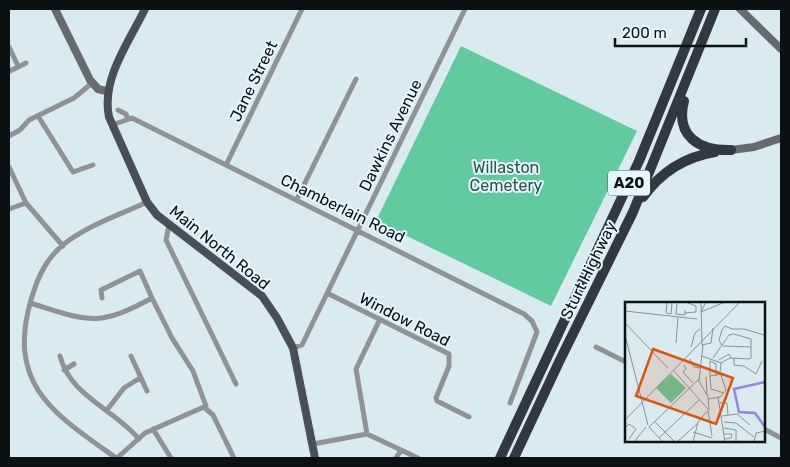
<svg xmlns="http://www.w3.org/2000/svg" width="790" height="467" viewBox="0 0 790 467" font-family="Rubik,sans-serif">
<rect width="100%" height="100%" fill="#d9eaf1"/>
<path fill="#61ca9e" d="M 461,46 L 637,131 L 551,306 L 376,221 Z"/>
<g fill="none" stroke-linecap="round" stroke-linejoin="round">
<path stroke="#8f9398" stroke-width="5" d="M 9,47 L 18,66
M 10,71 L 26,63
M 118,110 L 126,114 L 128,119
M 38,116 L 73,172 L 93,165
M 112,125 L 132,118 L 524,314 L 532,321 L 537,332 L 510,403
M 9,136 L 20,130 L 29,120 L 74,98 L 92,83
M 226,165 L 302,9
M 9,167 L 26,203 L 63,246
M 297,199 L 356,79
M 9,209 L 26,203
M 169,225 L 166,240 L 236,384
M 327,293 L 449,354 L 449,366 L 436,398 L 437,401 L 469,417
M 102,298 L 101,290 L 140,271 L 152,298
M 30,303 C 88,321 97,328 152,298 L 172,338 L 193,371 L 206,406 L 145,433 L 117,458
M 596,347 L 626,362
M 293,348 L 302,345 L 465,9
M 60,356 C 70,396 114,409 139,439
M 131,356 L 147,391
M 64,370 L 74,364
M 205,408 L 213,415 L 234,458
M 107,410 L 124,388 L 140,378
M 153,429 L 171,458
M 764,429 L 781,438
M 367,434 L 356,369 L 380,319
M 313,444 L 367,434 L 418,458
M 116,458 C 55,414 6,386 31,300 C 38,276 47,256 68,241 C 91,224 122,214 147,202
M 396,458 L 401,450"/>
<path stroke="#666b73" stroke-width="8" d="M 55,9 L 90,80 L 98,89 L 106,91
M 740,9 L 781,49
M 731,150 L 754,147 L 781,138"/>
<path stroke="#494f58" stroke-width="8" d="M 145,9 C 129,42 101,79 109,117 L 147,202 L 157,215 L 262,296 L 277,318 L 293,348 L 315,458"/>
<path stroke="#313842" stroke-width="10" d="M 684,101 C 675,136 699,151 731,150
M 643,197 C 661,172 684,157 715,152
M 500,458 L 639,161 L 701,9
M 514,458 L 559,362 L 633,212 L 715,9"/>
</g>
<g text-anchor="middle" stroke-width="4" stroke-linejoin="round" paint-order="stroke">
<rect fill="#e6f7ff" stroke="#4d575a" stroke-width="1" x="608" y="170.5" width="42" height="25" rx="4"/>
<g font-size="15" font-weight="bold" fill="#0c1214">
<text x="629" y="188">A20</text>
</g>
<g font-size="16" fill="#0c1214" stroke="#e6f7ff">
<text transform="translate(253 81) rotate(-64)" y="6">Jane Street</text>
<text transform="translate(390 135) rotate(-64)" y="6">Dawkins Avenue</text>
<text transform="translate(343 208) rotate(26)" y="6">Chamberlain Road</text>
<text transform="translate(220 247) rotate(39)" y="6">Main North Road</text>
<text transform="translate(588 270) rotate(-64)" y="6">Sturt Highway</text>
<text transform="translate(405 319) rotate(27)" y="6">Window Road</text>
</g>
<g font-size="16" fill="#275742" stroke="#e6f7ff">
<text x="506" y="173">Willaston<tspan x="506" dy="18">Cemetery</tspan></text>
</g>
</g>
<g transform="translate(625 302)">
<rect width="140" height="140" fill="#d9eaf1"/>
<path d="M 46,72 L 61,86 L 46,101 L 31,86 Z" fill="#61ca9e"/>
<path fill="none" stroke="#9386df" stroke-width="2.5" d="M 140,80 L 109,87 L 114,110 L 130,111 L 140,125"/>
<path fill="none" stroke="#879499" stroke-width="1" d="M 42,0 L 41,11 L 46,12 L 47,1M 76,0 L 77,43 L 86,41 L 88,26M 81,0 L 76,10 L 100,0M 52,2 L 51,12 L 60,13 L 60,8M 0,9 L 72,17M 60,11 L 71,10 L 71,4 L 63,1M 0,21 L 43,66M 107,27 L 119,27 L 139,33M 109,32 L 126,37M 0,33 L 23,123M 51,41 L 53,15M 97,44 L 94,38 L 97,28 L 100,24 L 107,27M 98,44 L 126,45M 66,45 L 70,31 L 75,27M 77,54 L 96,61M 88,56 L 104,33 L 109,32M 109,56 L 109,63 L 119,64 L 131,72 L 137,59M 65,57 L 69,65 L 75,66M 126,57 L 126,37M 94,58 L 104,52 L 106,56M 59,63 L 61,67 L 58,70 L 68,81M 49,69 L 83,107M 96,72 L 85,74 L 86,87 L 99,91M 85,74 L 85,59 L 91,62 L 91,74M 81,75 L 82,93M 93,95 L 100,140M 83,97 L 95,95 L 101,88 L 95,70 L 96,61 L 105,56 L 125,57M 95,101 L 102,101 L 103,113M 83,109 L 87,134M 97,114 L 112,112 L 125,123M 0,118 L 115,0M 29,119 L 50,140M 99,120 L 111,121 L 129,135M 24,125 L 74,77M 24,125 L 38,140M 0,126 L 4,122 L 11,127 L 4,137M 99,126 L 111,128 L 111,140M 68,130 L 87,136M 99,132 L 107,132 L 106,136 L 100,137M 34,136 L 74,98M 9,140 L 21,125M 52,140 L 73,121M 68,140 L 73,120 L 84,107 L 83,95 L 74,79 L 78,43M 129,140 L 131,131 L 140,129"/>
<path fill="#dd550c" fill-opacity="0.15" stroke="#dd550c" stroke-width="2.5" d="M 28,47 L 108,76 L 91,122 L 11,94 Z"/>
<rect width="140" height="140" fill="none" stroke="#0c1214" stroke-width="2.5"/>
</g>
<rect width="790" height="467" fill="none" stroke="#0c1214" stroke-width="20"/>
<path d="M615 38v8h131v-8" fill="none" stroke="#0c1214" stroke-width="2.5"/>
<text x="622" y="38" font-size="15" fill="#0c1214" stroke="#e6f7ff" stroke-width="4" paint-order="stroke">200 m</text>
</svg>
